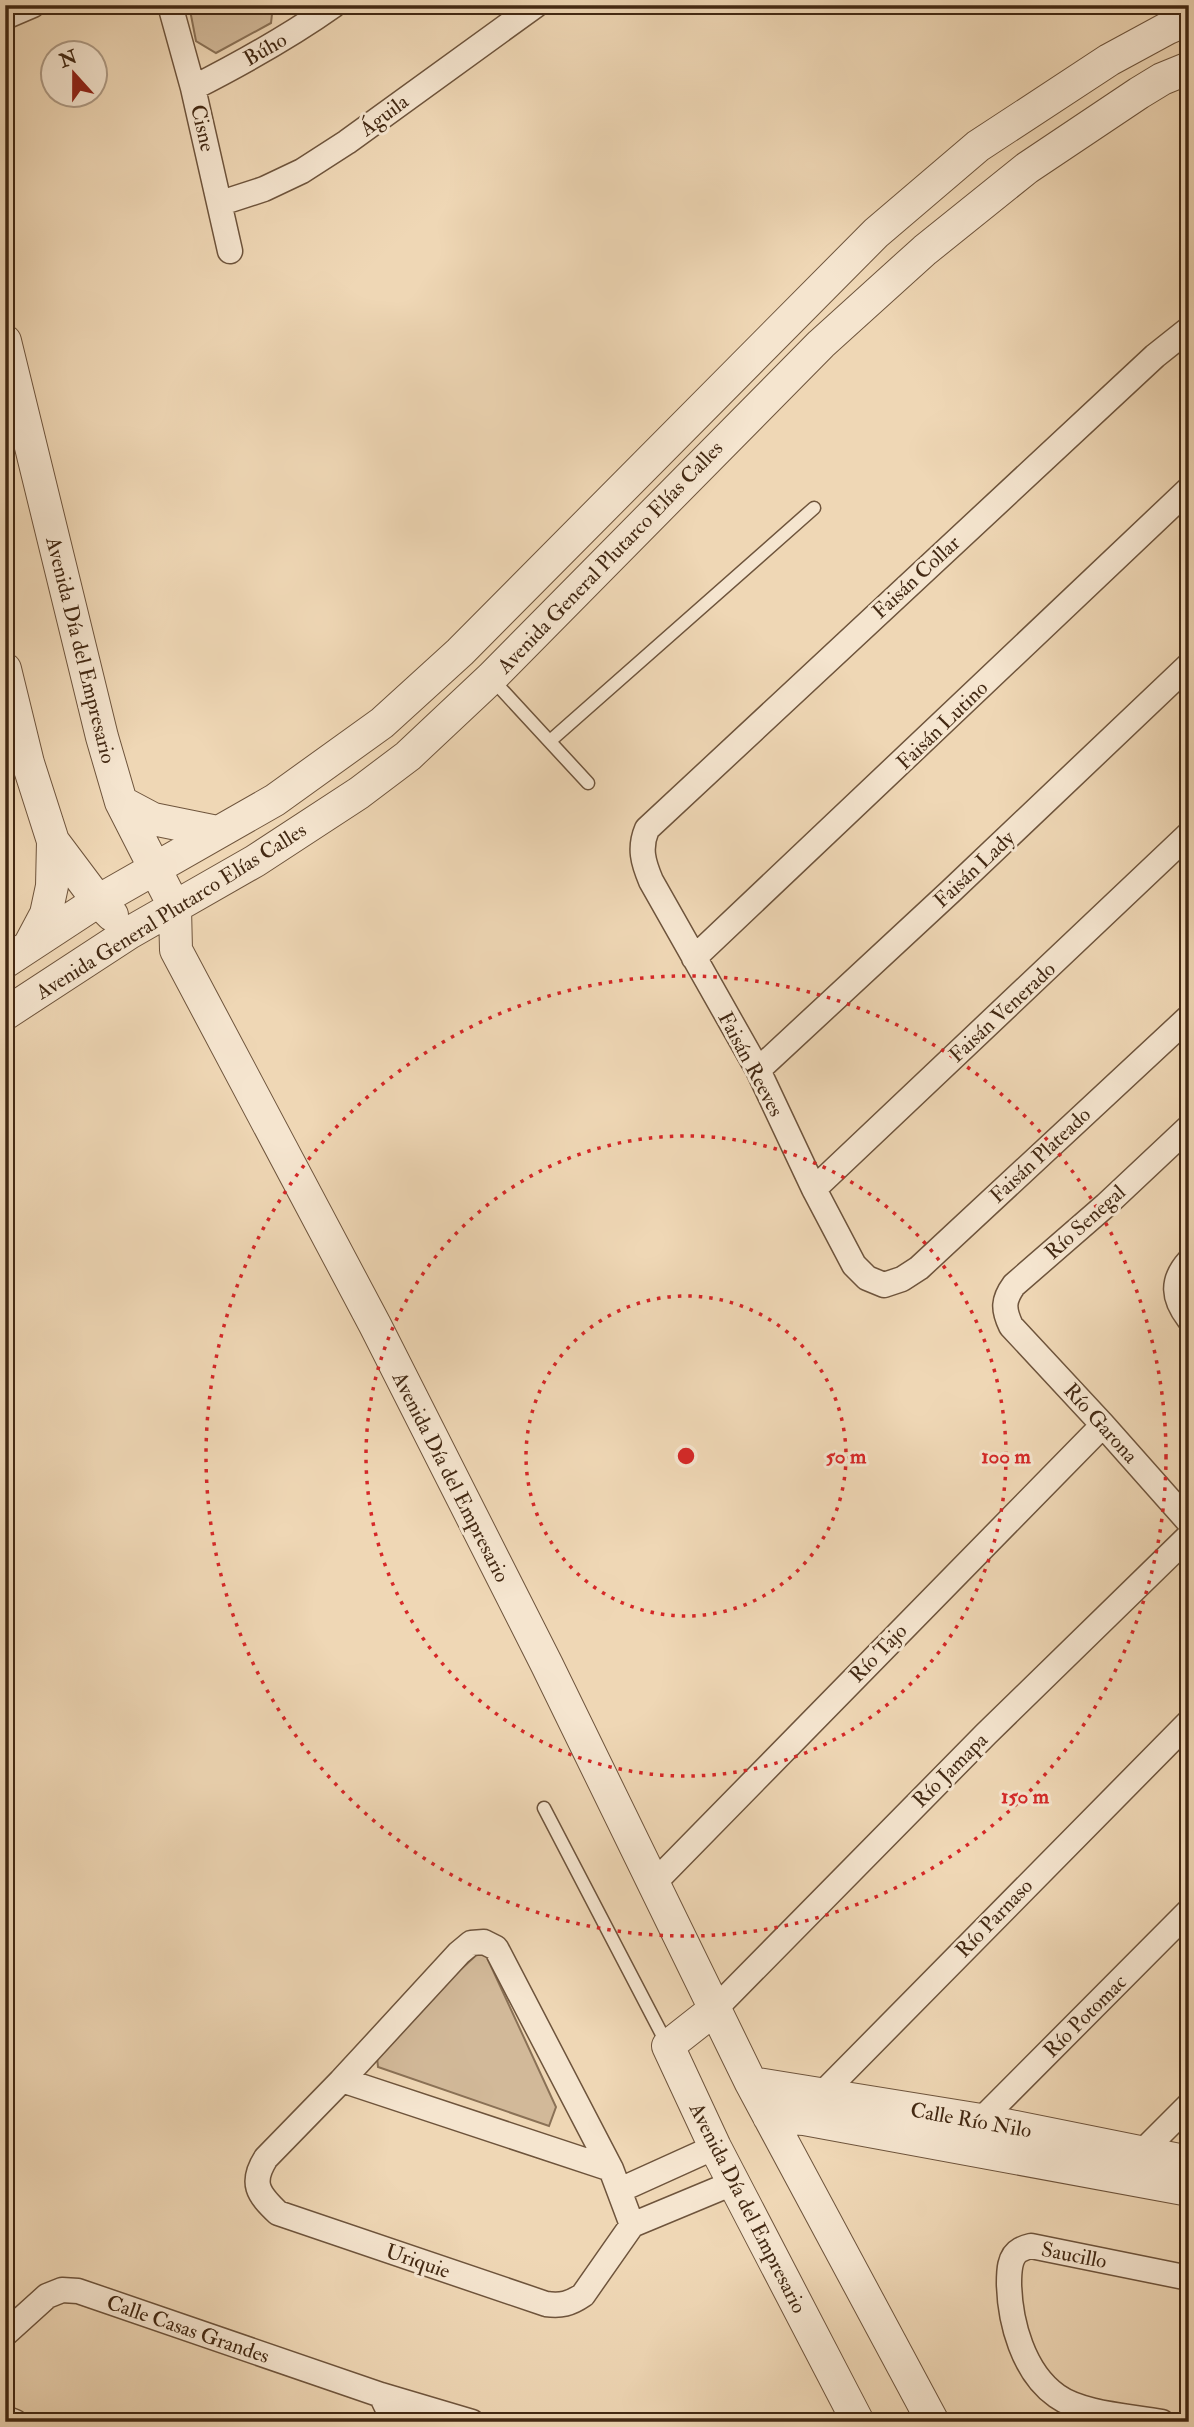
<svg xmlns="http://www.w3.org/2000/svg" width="1194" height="2427" viewBox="0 0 1194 2427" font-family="'IM FELL Double Pica',serif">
<rect width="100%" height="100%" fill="#efd7b5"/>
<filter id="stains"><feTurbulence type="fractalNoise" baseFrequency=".00286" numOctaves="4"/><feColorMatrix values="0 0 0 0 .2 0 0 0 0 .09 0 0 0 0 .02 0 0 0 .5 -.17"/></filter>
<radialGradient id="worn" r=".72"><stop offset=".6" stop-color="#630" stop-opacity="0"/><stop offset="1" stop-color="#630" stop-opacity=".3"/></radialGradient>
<path fill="#d2b999" stroke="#8a7156" stroke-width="2" d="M 189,5 L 273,5 L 271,23 L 216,53 L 196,41 Z
M 483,1949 L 556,2107 L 549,2126 L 378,2067 L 376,2047 Z"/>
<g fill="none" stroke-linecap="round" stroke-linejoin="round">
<g stroke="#6e543c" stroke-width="15">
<path id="service" d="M 491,678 L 588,783
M 550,741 L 814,508
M 544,1808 L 668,2046"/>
</g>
<g stroke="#6e543c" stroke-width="27">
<path id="minor" d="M 170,5 L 193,88 L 230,251
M 5,17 L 33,5
M 193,88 C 242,63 289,37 334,5
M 221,203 L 264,189 L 302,171 L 347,142 L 536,5
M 1189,329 L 1155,356 L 647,829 C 639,848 643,862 651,881 L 758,1070 L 814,1189 L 854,1265 L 867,1278 L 884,1285 L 902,1279 L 919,1268 L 1189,1017
M 694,958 L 1189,489
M 758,1070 L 951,891 L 1189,665
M 1189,1127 L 1106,1205 L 1014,1285 C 1003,1300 1003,1309 1011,1326 L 1103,1425 L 1189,1522
M 814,1189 L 1189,834
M 1189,1261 C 1171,1281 1173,1298 1189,1319
M 654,1883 L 1103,1425
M 484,1942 L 496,1948 L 611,2169 L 632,2225 L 583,2295 C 570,2304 561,2306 546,2304 L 278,2213 C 258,2194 250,2183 266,2158 L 342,2080 L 459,1953 L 471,1943 Z
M 715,2009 L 986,1734 L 1189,1536
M 342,2080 L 611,2169
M 814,2104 L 822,2094 L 1189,1722
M 981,2120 L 1189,1911
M 1141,2153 L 1189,2105
M 620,2190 L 715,2147
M 632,2225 L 733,2183
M 5,2334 L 47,2296 L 62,2290 L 78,2291 L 381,2395 L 472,2422
M 381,2395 L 394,2422
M 5,2418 L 15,2422
M 1162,2422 C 1130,2416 1082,2414 1057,2396 C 1023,2372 1010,2322 1009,2284 C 1009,2272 1009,2256 1020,2250 C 1024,2248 1027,2247 1031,2246 L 1189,2278"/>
</g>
<g stroke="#6e543c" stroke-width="34">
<path id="tertiary" d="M 5,341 L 102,737 L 121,802 L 175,908 L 176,950 L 375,1325 L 547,1665 L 751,2083 L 933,2422
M 5,669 L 28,763 L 53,841 L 98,901 L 112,915
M 121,802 L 153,819 L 217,832
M 29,946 L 46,914 L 52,886 L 53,841
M 5,962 L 98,901 L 275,800 L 382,723 L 460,652 L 876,233 L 978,146 L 1109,60 L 1168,28 L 1189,19
M 5,1014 L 129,933 L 255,861 L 359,793 L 408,756 L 491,678 L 821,344 L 925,250 L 1027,168 L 1139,93 L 1162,79 L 1189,68
M 715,2009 L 668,2046 L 715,2147 L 858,2422
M 751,2083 L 981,2120 L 1189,2162
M 769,2117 L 804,2119 L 1189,2190"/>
</g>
<use href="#service" stroke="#f5e5cf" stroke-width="12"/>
<use href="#minor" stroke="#f5e5cf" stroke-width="24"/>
<use href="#tertiary" stroke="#f5e5cf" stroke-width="32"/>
</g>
<g fill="none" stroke="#d62828" stroke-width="3.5" stroke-dasharray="3.5 7">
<circle cx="686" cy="1456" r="160"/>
<circle cx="686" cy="1456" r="320"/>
<circle cx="686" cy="1456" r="480"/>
</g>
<g text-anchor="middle" stroke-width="6" stroke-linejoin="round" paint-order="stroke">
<g font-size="21" fill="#432913" stroke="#f5e5cf">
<text transform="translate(265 49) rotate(-30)" y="7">Búho</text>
<text transform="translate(384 115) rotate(-37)" y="7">Águila</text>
<text transform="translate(203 128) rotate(77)" y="7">Cisne</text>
<text transform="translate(610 557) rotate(-46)" y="7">Avenida General Plutarco Elías Calles</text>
<text transform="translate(916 577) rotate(-43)" y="7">Faisán Collar</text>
<text transform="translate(81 650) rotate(76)" y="7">Avenida Día del Empresario</text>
<text transform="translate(942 725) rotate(-44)" y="7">Faisán Lutino</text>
<text transform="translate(974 869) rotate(-43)" y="7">Faisán Lady</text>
<text transform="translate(171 911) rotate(-32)" y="7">Avenida General Plutarco Elías Calles</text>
<text transform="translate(1002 1012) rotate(-43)" y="7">Faisán Venerado</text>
<text transform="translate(751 1064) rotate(62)" y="7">Faisán Reeves</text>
<text transform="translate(1040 1155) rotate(-43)" y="7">Faisán Plateado</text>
<text transform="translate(1085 1222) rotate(-42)" y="7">Río Senegal</text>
<text transform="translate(1101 1423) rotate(48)" y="7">Río Garona</text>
<text transform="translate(451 1477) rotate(63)" y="7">Avenida Día del Empresario</text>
<text transform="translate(878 1653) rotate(-46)" y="7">Río Tajo</text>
<text transform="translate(950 1770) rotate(-45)" y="7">Río Jamapa</text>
<text transform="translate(994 1918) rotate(-46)" y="7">Río Parnaso</text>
<text transform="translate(1085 2016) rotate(-45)" y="7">Río Potomac</text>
<text transform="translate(971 2120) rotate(10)" y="7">Calle Río Nilo</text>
<text transform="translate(748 2208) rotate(63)" y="7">Avenida Día del Empresario</text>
<text transform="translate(1074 2255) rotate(11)" y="7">Saucillo</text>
<text transform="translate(418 2261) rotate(19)" y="7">Uriquie</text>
<text transform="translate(188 2329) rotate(19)" y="7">Calle Casas Grandes</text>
</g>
</g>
<circle cx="686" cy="1456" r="10" fill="#d62828" stroke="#f5e5cf" stroke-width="3.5"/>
<g font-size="21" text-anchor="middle" font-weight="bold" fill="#d62828" stroke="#f5e5cf" stroke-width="6" stroke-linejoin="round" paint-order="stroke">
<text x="846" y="1463">50 m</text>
<text x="1006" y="1463">100 m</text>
<text x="1025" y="1803">150 m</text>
</g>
<rect width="1194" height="2427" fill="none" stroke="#efd7b5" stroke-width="28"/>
<rect x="7" y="7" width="1180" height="2413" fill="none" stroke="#432913" stroke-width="3.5"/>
<rect x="14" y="14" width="1166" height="2399" fill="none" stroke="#432913" stroke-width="2"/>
<g transform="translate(74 74) rotate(339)"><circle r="33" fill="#f5e5cf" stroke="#ae9a84" stroke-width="2"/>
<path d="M0-5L12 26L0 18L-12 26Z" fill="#8f2418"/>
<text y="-10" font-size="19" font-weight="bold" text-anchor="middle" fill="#432913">N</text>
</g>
<rect width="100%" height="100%" filter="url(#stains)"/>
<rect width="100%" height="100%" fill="url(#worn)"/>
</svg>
